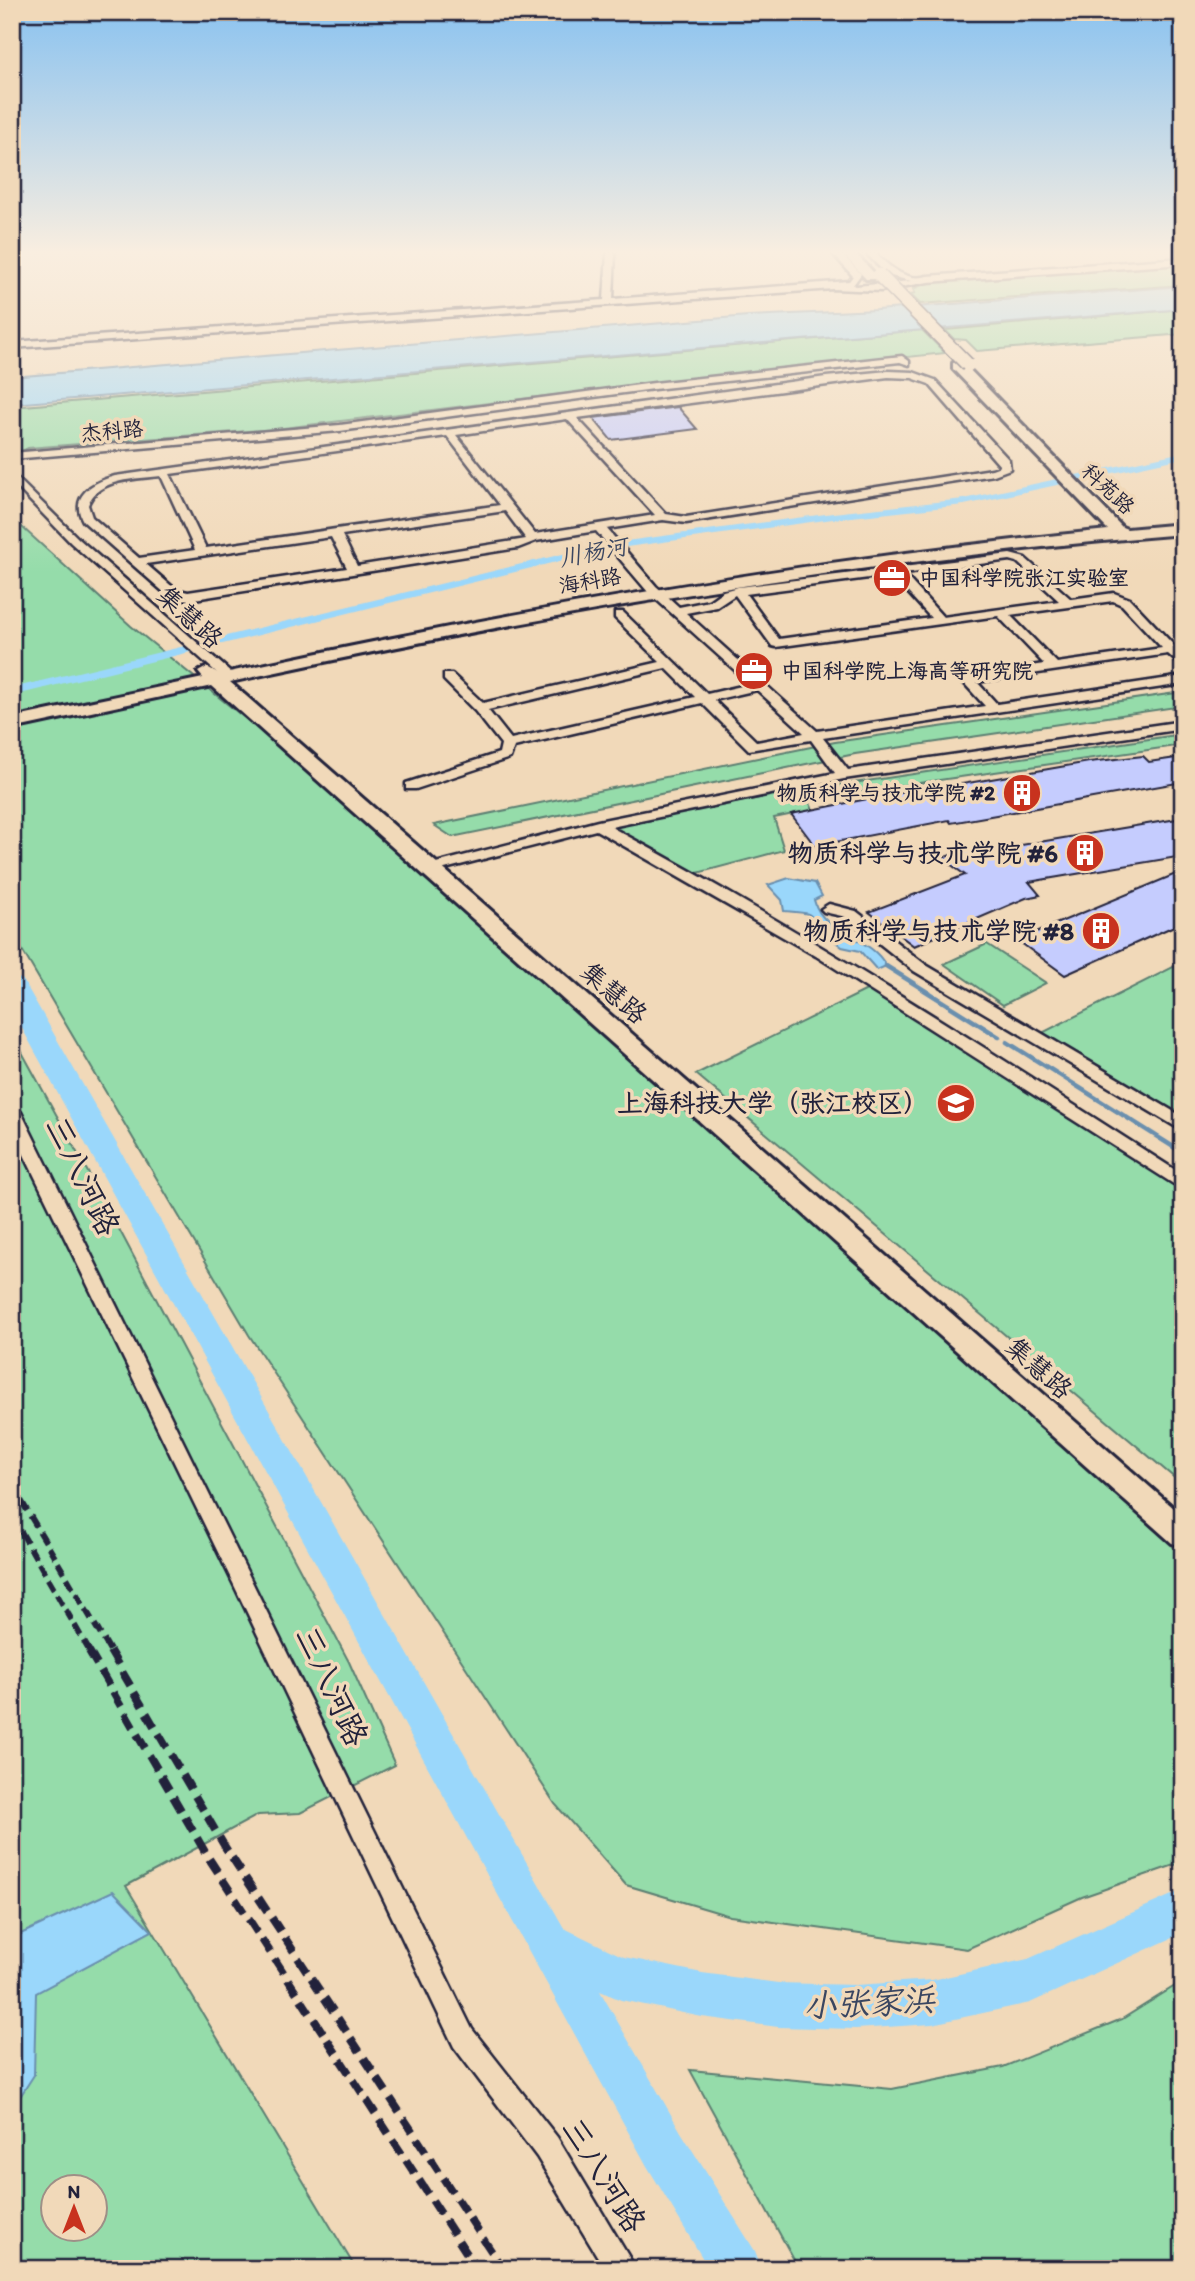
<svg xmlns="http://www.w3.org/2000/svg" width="1195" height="2281" viewBox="0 0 1195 2281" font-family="Itim,'LXGW WenKai TC',sans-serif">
<rect width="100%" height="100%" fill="#f1d9b9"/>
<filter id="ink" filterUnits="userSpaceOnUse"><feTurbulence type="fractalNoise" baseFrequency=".0143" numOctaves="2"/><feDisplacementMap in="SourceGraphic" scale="14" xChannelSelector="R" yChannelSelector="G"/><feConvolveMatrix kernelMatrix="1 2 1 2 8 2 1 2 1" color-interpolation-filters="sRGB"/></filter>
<g filter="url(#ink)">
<path fill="#95dcaa" stroke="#5c7f72" stroke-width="2" fill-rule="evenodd" d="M 1183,264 L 1183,285 L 920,304 L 910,294 L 915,293 L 913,289 L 927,283 Z
M 1183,309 L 1183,334 L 977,351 L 966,340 L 954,339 L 945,330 Z
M 922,330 L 945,353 L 546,396 L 275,429 L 28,448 L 12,456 L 12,407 Z
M 12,518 L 131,626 L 388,834 L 943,1323 L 1183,1513 L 1183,1862 L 1082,1897 L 967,1949 L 730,1916 L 626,1885 L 555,1804 L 249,1335 L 12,933 Z
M 1183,692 L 1183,706 L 855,754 L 452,837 L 434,825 L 835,742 Z
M 1183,734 L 1183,745 L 808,799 L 813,810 L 774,818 L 784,850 L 690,875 L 611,826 L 786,793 Z
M 987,944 L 1046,983 L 1003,1005 L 944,964 Z
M 1183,962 L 1183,1125 L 1036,1036 Z
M 873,987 L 1183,1184 L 1183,1485 L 696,1074 Z
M 12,1034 L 119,1229 L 349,1662 L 395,1765 L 300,1813 L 258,1815 L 126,1886 L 356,2269 L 12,2269 ZM 52,2186 L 94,2186 L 94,2228 L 52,2228 Z
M 1183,1981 L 1183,2269 L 799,2269 L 690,2070 L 892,2089 L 1003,2067 L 1122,2019 Z"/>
<path fill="#9ad7fb" stroke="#6a8fae" stroke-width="2" d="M 1183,286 L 1183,309 L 12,404 L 12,377 L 748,316 L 877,310 Z
M 789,878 L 815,883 L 822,896 L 814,900 C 823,936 871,935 886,966 L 877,970 L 860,951 L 842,947 L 831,938 L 825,937 C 806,912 820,914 784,911 L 782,900 L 768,885 Z
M 113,1891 L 152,1931 L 36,1993 L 34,2075 L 12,2109 L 12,1938 Z"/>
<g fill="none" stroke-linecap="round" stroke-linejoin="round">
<path stroke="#6a8fae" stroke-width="4.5" d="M 886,966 L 999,1037
M 1007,1042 L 1183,1153"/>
<path fill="#9ad7fb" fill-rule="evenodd" d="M 1183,452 L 1183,458 L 964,505 L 833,519 L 604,550 L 12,696 L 12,688 L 604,544 L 833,513 L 964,499 Z"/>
<path fill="#9ad7fb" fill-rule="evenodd" d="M 12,977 L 22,979 L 26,985 L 564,1928 L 624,1957 L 702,1973 L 778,1983 L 856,1985 L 932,1980 L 1028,1959 L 1183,1890 L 1183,1933 L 1030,2003 L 932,2024 L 856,2029 L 778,2027 L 702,2017 L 621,2000 L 600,1991 L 681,2132 L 755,2251 L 762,2269 L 709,2269 L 647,2166 L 12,1010 Z"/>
</g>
<path fill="#c5ccfe" stroke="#22223b" stroke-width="2" d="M 678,407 L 697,429 L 611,440 L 593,418 Z
M 1143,756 L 1149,762 L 1183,757 L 1183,782 L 951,823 L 949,820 L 815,846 L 791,814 L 908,791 L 910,793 L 1089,762 Z
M 1183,818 L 1183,856 L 1029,882 L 1040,895 L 1026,898 L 914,946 L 869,912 L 965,875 L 942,858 L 971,848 L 976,852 L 986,851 Z
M 1183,871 L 1183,922 L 1065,975 L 1017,940 Z"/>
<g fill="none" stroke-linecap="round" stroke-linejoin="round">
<g stroke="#22223b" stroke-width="5">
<path id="street" d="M 607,253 L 615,253 L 613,299 L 849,281 L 853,276 L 832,253 L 841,253 L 861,274 L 853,285 L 856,286 L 911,281 L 887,275 L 866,253 L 875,253 C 890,268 907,282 927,276 L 1183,258 L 1183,264 L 928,282 L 881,291 L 833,289 L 12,348 L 12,342 L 604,300 Z
M 902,356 L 909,361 L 909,365 L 900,362 L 654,389 L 340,431 L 12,459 L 12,453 L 340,425 L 654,383 Z
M 888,371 L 913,372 L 935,380 L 1009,460 L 1010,469 L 994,475 L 686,523 L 663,520 L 607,529 L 656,586 L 679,607 L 709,601 L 723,591 L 738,587 L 1010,554 L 1025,558 L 1071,599 L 1114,593 L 1130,599 L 1183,655 L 1183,667 L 1168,654 L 977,682 L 997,704 L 1183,676 L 1183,684 L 823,738 L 848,770 L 1183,721 L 1183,729 L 844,779 L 611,827 C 808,933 995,1054 1183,1175 L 1183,1190 L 816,956 L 596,830 L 437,871 L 432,870 L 430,867 L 432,864 L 598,821 L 835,773 L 811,740 L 749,750 L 702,703 L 514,747 L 510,758 L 416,789 L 406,789 L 406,783 L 499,753 L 501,744 L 475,711 L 444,680 L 444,674 L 452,674 L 483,703 L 660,662 L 615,618 L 615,612 L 623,612 L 707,694 L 750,684 L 648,592 L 596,531 L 536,541 L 518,548 L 188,600 L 167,595 L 83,521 C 69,496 93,482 115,476 L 826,377 ZM 888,377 L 912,378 L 929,384 L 1000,466 L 992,469 L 686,517 L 666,514 L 577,418 ZM 567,419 L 655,515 L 535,534 L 456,435 ZM 447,436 L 500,505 L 206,548 L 170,474 ZM 161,476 L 195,550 L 139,558 L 92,517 L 88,505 C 97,478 137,479 161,476 ZM 505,511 L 526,539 L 357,566 L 342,535 ZM 331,537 L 347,568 L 188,592 L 175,589 L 146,564 ZM 1010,560 L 1017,562 L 1059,601 L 943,617 L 904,574 ZM 892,575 L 931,618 L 779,639 L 746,594 ZM 735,595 L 772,646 L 776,647 L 998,616 L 1044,664 L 963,676 L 963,682 L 985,706 L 817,731 L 686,613 L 717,607 ZM 1113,601 L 1122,605 L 1162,648 L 1057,663 L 1010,615 ZM 666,668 L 695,697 L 511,739 L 488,710 ZM 757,690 L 804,733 L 757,742 L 714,700 Z
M 12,473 L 79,539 L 233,674 L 233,680 L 225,680 L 71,543 L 12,482 Z
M 829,904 L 856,911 L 926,965 L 1183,1117 L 1183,1131 L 914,971 L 846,917 L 824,912 L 821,909 Z
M 12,1106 L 21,1112 L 472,2029 L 557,2137 L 636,2269 L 605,2269 L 537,2157 L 454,2047 L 233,1583 L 12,1130 Z"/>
</g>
<g stroke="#22223b" stroke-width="6">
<path id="secondary" d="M 842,253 L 855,253 L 874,273 L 874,279 L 866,279 Z
M 958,362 L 963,363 L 1122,527 L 1127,529 L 1183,524 L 1183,534 C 859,560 547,613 230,682 L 1183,1516 L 1183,1546 L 1172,1543 L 212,686 L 12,729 L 12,718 L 203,678 L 198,672 L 207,667 L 220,674 C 514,610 808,559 1108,530 L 953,369 L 953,363 Z"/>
</g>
<use href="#street" fill="#f1d9b9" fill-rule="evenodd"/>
<use href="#secondary" fill="#f1d9b9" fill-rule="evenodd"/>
<path stroke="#22223b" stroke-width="6" stroke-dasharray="12 6" stroke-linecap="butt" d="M 12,1485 L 111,1652
M 12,1516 L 90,1652"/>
<path stroke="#22223b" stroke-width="8" stroke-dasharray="16 8" stroke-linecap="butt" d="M 89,1651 L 208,1857 L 477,2269
M 110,1651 L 225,1847 L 503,2269"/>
<g stroke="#22223b" stroke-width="16" stroke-linecap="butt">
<path id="secondary-bridge" d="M 879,275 L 968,365"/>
</g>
<use href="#secondary-bridge" stroke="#f1d9b9" stroke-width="13"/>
</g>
</g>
<linearGradient id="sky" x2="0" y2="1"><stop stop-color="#89c2f0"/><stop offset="0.44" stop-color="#f9eee0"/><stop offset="1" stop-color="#f9eee0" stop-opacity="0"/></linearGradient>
<rect width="1195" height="573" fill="url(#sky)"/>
<defs>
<g id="office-disc" transform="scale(2.0125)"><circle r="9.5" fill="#c8321e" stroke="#f1d9b9"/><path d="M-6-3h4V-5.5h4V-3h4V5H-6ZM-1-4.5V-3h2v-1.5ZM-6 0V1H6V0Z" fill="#fff"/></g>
<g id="building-disc" transform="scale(2.0125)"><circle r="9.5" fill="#c8321e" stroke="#f1d9b9"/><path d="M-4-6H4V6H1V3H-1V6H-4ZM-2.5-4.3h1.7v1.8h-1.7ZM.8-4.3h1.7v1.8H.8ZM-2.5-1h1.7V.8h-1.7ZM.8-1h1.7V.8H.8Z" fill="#fff"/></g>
<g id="university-disc" transform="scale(2.0125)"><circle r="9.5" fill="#c8321e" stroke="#f1d9b9"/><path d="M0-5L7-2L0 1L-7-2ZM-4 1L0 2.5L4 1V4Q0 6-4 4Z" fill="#fff"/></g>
</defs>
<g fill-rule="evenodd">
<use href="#office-disc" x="892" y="578"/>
<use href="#office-disc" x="754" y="671"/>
<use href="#building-disc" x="1022" y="793"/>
<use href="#building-disc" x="1085" y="853"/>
<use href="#building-disc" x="1101" y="931"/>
<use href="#university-disc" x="956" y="1103"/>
</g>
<g text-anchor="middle" stroke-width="7" stroke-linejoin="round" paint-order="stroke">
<g font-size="21" fill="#22223b" stroke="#f1d9b9">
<text transform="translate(112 431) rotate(-5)" y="7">杰科路</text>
<text transform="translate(1108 489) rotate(43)" y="7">科苑路</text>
<text transform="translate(590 581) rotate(-10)" y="7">海科路</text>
</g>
<g font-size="21" font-weight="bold" fill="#22223b" stroke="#f1d9b9" text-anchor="start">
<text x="919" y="585">中国科学院张江实验室</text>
<text x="781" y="678">中国科学院上海高等研究院</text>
<text x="995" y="800" text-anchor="end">物质科学与技术学院 #2</text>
</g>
<g font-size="23" font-style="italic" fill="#3a4661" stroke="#f1d9b9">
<text transform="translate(593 552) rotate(-11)" y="8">川杨河</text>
</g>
<g font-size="26" fill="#22223b" stroke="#f1d9b9">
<text transform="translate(190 617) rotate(42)" y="9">集慧路</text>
<text transform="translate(614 993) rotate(41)" y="9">集慧路</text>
<text transform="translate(1039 1368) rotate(41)" y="9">集慧路</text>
</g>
<g font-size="26" font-weight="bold" fill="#22223b" stroke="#f1d9b9" text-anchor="end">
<text x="1058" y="862">物质科学与技术学院 #6</text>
<text x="1074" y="940">物质科学与技术学院 #8</text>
<text x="929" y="1112">上海科技大学（张江校区）</text>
</g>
<g font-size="32" fill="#22223b" stroke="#f1d9b9">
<text transform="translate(83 1176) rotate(64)" y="11">三八河路</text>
<text transform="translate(332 1686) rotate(65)" y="11">三八河路</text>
<text transform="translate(604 2175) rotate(58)" y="11">三八河路</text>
</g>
<g font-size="33" font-style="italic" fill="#3a4661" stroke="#f1d9b9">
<text transform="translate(869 2002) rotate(-3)" y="12">小张家浜</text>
</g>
</g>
<rect width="1195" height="2281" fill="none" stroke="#f1d9b9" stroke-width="42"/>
<rect x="21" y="21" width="1153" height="2239" fill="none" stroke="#22223b" stroke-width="2.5" filter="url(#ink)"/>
<g transform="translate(74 2208)"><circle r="33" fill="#f1d9b9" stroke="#9e9087" stroke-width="2"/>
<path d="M0-5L12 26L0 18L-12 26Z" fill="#c8321e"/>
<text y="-10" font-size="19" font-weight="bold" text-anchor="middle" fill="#22223b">N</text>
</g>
</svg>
